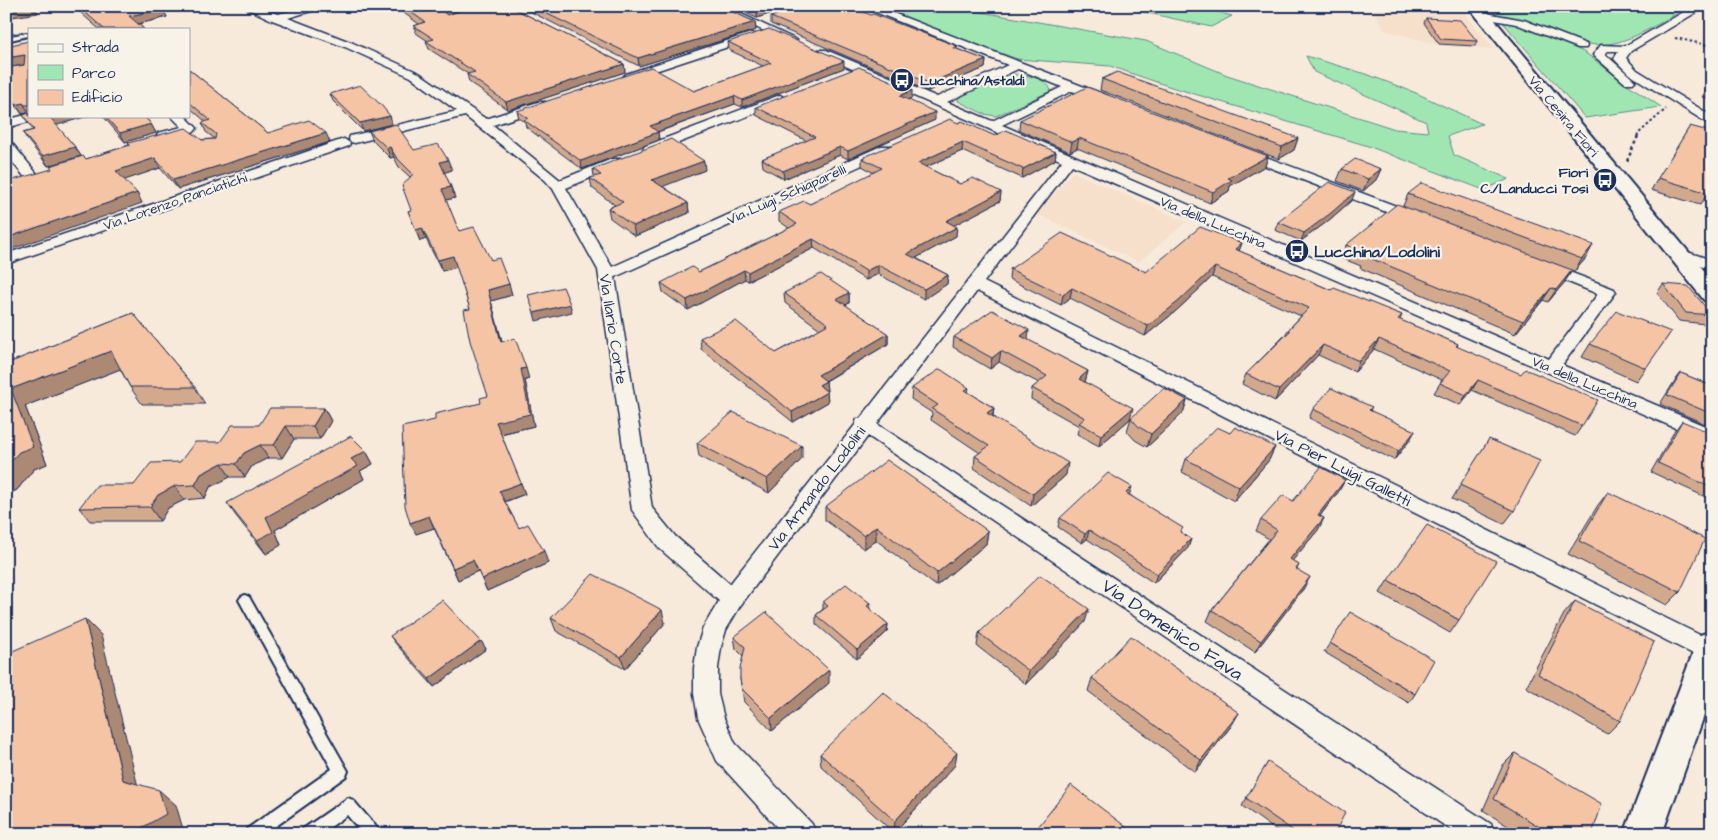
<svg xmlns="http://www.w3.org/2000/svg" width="1718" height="840" viewBox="0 0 1718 840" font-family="'Architects Daughter',sans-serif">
<rect width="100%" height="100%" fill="#f7eadb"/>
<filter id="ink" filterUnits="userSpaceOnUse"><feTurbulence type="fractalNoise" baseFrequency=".02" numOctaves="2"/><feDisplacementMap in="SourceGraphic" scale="10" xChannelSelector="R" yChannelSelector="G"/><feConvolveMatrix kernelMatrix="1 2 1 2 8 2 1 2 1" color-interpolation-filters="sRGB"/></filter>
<g filter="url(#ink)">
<path fill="#f6dfcb" d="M 1409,6 L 1440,6 L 1462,10 L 1494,49 L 1442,46 L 1385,30 L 1371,7 L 1411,10 Z
M 1073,172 L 1186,222 L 1139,262 L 1037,214 Z"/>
<path fill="#a0e6b2" stroke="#5e8a88" d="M 872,6 L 947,6 L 1146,41 L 1227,75 L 1395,129 L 1428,132 L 1426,122 L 1314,72 L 1306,56 L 1366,74 L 1416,93 L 1482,124 L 1448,136 L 1454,155 L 1509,179 L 1484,190 L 1365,145 L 1168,86 L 1110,66 L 1017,59 Z
M 1117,6 L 1195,6 L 1232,16 L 1211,27 Z
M 1490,6 L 1689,6 C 1664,20 1638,39 1609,44 C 1582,49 1557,32 1532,23 C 1520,20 1507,17 1495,14 Z
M 1500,19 L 1532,28 L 1568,44 L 1587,54 L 1617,77 L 1661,107 L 1585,118 Z
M 1010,74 C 1022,74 1048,77 1051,91 L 996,116 L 984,114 L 958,101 L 958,96 Z"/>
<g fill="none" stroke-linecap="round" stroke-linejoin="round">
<g stroke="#1b2f5e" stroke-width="4">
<path id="lane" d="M 26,33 L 28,34 L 28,36 L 6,41 L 6,37 Z
M 245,595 L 249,597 L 348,771 L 346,776 L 265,834 L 245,834 L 247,829 L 332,769 L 239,600 L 241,597 Z
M 348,798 L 353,800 L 378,829 L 380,834 L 363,834 L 347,815 L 321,834 L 301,834 L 303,829 Z"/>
</g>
<g stroke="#1b2f5e" stroke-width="3">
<path id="street" d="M 242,6 L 257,6 L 278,14 L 310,6 L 328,6 L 288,18 L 353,43 L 419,73 L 486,119 L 538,102 L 546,102 L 548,105 L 546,108 L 493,125 L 560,180 L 612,159 L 622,159 L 624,162 L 622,165 L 566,188 L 612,267 L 881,146 L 891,146 L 893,149 L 891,152 L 615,277 L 652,508 L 675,536 L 730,584 L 855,425 L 857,419 L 860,419 L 1062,161 L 818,54 L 817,52 L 818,50 L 826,50 L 937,97 L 1008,65 L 860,6 L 875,6 L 1108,96 L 1110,99 L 1104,103 L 1072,91 L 1002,125 L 1549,359 L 1598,294 L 1541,271 L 1538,268 L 1541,265 L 1551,265 L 1614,289 L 1616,292 L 1562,365 L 1712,429 L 1712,444 L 1072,165 L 984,282 L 1712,641 L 1712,660 L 1701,658 L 977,291 L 877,424 L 1491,824 L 1495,834 L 1457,834 L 868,436 L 740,606 L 726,630 L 721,647 L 718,668 L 718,694 L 724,718 L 735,743 L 812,824 L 816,834 L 783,834 L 717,761 L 698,718 L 694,694 L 694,668 L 697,647 L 703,628 L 719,601 L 659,548 L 632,510 L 598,270 L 553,189 L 545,180 L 465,116 L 355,143 L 350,142 L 349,139 L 350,136 L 457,111 L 411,77 L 345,47 L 272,20 ZM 1018,69 L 1062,87 L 992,121 L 947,102 Z
M 710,6 L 724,6 L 797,40 L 792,43 L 788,42 Z
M 1694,6 L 1707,6 L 1631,51 L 1626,58 L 1637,70 L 1712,116 L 1712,126 L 1629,74 L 1614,59 L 1618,51 L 1608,51 L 1605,54 L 1633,79 L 1635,81 L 1633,83 L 1625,83 L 1593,55 L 1601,45 L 1625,46 Z
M 1481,12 L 1524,20 L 1586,44 L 1587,46 L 1586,48 L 1578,48 L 1516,24 L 1477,17 L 1477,13 Z
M 751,33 L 755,34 L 756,36 L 755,38 L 634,78 L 630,79 L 624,76 L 626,74 Z
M 780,95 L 786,99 L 784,102 L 655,152 L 650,153 L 643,149 L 645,146 Z
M 29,114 L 29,116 L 41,116 L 39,119 L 6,128 L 6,120 Z
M 171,116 L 185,116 L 197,128 L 195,131 L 163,140 L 158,139 L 157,136 L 158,133 L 182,127 Z
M 344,139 L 350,143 L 349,146 L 6,264 L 6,254 Z
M 6,141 L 11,142 L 37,174 L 39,177 L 37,180 L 27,180 L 6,154 Z
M 1242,148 L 1420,215 L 1422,218 L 1420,221 L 1410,221 L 1237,155 L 1235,152 Z
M 1678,249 L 1712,260 L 1712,270 L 1673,257 L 1670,254 L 1673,251 Z"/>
</g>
<g stroke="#1b2f5e" stroke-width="4">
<path id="secondary" d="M 1468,6 L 1483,6 L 1712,280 L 1712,302 L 1704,300 Z
M 1712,631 L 1712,693 L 1662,834 L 1624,834 L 1696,645 L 1700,635 Z"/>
</g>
<path stroke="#1b2f5e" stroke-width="2" stroke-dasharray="2.5 2.5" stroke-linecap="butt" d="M 1675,38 L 1712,46
M 1637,137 L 1639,133 L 1666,109"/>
<path stroke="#1b2f5e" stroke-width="2.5" stroke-dasharray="3 3" stroke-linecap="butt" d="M 1627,161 L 1638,136"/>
<use href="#lane" fill="#f7f3e8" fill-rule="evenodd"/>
<use href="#street" fill="#f7f3e8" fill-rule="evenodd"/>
<use href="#secondary" fill="#f7f3e8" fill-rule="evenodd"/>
</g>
<path fill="#d3a98e" stroke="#1b2f5e" d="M 73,6 L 160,6 L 167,17 L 138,24 L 144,29 L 99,29 Z
M 394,6 L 509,6 L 624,64 L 625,72 L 508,110 L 469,82 L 467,74 L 468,74 L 429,49 L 426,41 L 428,41 L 416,33 L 414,26 L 419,24 Z
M 519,6 L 720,6 L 755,22 L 756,30 L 639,66 Z
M 729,6 L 793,6 L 757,18 Z
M 771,17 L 957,46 L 957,49 L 986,60 L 985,68 L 928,91 L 771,24 Z
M 1426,18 L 1477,41 L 1475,46 L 1439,44 L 1424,23 Z
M 29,41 L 29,112 L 22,114 L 14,103 L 6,105 L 6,68 L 24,65 L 6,68 Z
M 728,42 L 844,68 L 742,107 L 735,104 L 658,132 L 659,140 L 582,169 L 526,127 L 525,122 L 519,118 L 517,111 L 694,91 L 763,66 L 729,50 Z
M 189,69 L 268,133 L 330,142 L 178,189 L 160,168 L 124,180 L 137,193 L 142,203 L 52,169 L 50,166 L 86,159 L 129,145 L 128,143 L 215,139 L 206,132 L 202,123 L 206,122 L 189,107 Z
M 1102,79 L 1298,138 L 1294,150 L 1279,159 L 1100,90 Z
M 1712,83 L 1712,99 L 1702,97 L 1709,86 Z
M 330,94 L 390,116 L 392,124 L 363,131 L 333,101 Z
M 912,98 L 908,100 L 935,120 L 848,159 L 840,155 L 784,179 L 763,167 L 762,159 L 807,141 L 756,115 L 756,107 Z
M 23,115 L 29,116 L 88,116 L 56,125 L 75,147 L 81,156 L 48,166 L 29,142 L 23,133 L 33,130 Z
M 103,116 L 144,116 L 151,124 L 156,133 L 125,142 Z
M 1020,120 L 1268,156 L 1265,166 L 1230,186 L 1229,191 L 1210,203 L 1077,148 L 1070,152 L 1019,130 Z
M 958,123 L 995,136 L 1056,152 L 1055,160 L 1022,178 L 962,151 L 926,167 L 960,184 L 1001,192 L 1000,201 L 954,225 L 956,236 L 916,258 L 948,275 L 947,284 L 924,299 L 878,274 L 866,280 L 814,248 L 748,281 L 745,279 L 688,310 L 663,292 L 661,283 L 699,272 L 789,228 L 779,221 L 779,212 L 810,204 L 874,173 L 862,166 L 862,158 Z
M 1690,126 L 1708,193 L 1700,205 L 1651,190 Z
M 369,131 L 414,150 L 452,170 L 444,172 L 451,187 L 455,198 L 446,200 L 459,231 L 491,260 L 509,284 L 512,295 L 491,301 L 502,341 L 529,379 L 525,380 L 534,426 L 501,434 L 525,494 L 505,502 L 519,528 L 548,563 L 487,591 L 478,571 L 458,580 L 434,528 L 416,534 L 435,420 L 481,403 L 488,396 L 470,309 L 457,267 L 442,271 L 426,239 L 420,241 L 408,211 L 411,210 L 410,177 L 399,167 L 394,157 L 390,158 L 373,141 Z
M 593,169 L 705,170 L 662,186 L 688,203 L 689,213 L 635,236 L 610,218 L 608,208 L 615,205 L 592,188 L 590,178 L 594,177 Z
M 1342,169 L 1381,169 L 1376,180 L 1363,191 L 1337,181 Z
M 1408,194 L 1586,258 L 1574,272 L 1572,271 L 1564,283 L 1548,302 L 1543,300 L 1515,334 L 1360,268 L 1361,266 L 1341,258 L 1346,245 L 1403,206 Z
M 1352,200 L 1328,221 L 1301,241 L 1275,230 L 1278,222 Z
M 1242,243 L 1239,251 L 1331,290 L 1402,315 L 1400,320 L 1458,344 L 1457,347 L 1582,426 L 1575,436 L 1472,390 L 1460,405 L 1434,393 L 1442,380 L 1374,349 L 1355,372 L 1318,355 L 1275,401 L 1242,384 L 1246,374 L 1285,335 L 1288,330 L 1301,316 L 1212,277 L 1176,311 L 1145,336 L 1070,298 L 1061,305 L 1009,279 L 1010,269 L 1146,272 Z
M 1663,284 L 1712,315 L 1705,324 L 1679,321 L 1657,293 Z
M 784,293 L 849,293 L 849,303 L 845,305 L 888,334 L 888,344 L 826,381 L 828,402 L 793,422 L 701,349 L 700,338 L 776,353 L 820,329 L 785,303 Z
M 133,313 L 195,387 L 205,404 L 142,404 L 130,387 L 120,369 L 25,406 L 47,464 L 34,469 L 17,490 L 6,495 L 6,364 Z
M 1671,332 L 1636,381 L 1582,357 L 1590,344 Z
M 954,337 L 1028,340 L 1088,371 L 1085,382 L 1130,419 L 1099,446 L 1077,434 L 1079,426 L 1031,399 L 1032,388 L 1039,383 L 999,362 L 990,369 L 953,347 Z
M 1681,373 L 1712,386 L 1712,427 L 1660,404 L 1674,382 Z
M 912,388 L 969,388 L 968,392 L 994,408 L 993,416 L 1066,475 L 1031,506 L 974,468 L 975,456 L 980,453 L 931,420 L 932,413 L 911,399 Z
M 1187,400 L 1183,413 L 1147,447 L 1135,440 L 1127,431 L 1131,418 Z
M 1372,407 L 1370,410 L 1410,440 L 1394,460 L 1309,418 L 1313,409 Z
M 324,408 L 331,421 L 320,439 L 294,439 L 282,458 L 268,458 L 252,466 L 245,477 L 230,477 L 210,487 L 205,498 L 184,500 L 168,508 L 160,521 L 90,521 L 79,508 L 134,485 L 220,442 L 259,425 Z
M 1682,421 L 1704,446 L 1712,450 L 1712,500 L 1651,472 L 1675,430 Z
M 1230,433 L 1275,447 L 1269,460 L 1234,501 L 1182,472 L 1186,459 Z
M 1489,439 L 1514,511 L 1504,524 L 1452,499 Z
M 697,443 L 802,459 L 769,493 L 699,456 Z
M 366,451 L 373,464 L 360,471 L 364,479 L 275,530 L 281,545 L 266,554 L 236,516 L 227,503 Z
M 1345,480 L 1339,491 L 1320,516 L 1324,518 L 1318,530 L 1292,561 L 1299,565 L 1297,569 L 1304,588 L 1255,652 L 1207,621 L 1212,610 L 1269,539 L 1256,531 L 1261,520 L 1293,501 Z
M 1608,492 L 1680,592 L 1667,605 L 1568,554 L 1598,505 Z
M 1130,495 L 1181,533 L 1191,539 L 1188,548 L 1154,583 L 1087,539 L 1082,543 L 1058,527 L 1060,518 Z
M 825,507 L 988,531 L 986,544 L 936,586 L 876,540 L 864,549 L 825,520 Z
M 1388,580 L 1459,620 L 1450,633 L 1380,593 Z
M 1575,601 L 1620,721 L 1607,734 L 1526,687 L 1564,614 Z
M 823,602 L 870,603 L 870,609 L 888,624 L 887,632 L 857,659 L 816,624 L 816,615 L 823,609 Z
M 551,618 L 665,623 L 625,669 L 556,631 Z
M 1085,622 L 1026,684 L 977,646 L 979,633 Z
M 390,636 L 481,641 L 486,649 L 434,687 L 396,644 Z
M 734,637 L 829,683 L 772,731 L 744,702 L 740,679 L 743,656 L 736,649 Z
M 1330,643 L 1415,694 L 1409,703 L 1324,652 Z
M 1092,678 L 1232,725 L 1195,772 L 1088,691 Z
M 1515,753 L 1592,834 L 1520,834 L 1483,810 L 1503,765 Z
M 820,754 L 955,765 L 894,833 L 821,766 Z
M 1268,762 L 1334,834 L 1281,834 L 1242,806 Z
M 1038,827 L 1130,830 L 1128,834 L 1036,834 Z"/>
<path fill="#ac8974" stroke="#1b2f5e" d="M 24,6 L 34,6 L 38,13 L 6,18 L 6,9 Z
M 453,6 L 478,6 L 444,18 L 442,11 L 443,9 Z
M 771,6 L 793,6 L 757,18 L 757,11 Z
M 163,9 L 167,17 L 134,25 L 129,16 Z
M 755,22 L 756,30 L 639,66 L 638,58 Z
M 25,55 L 29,64 L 6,68 L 6,58 Z
M 986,60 L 985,68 L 928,91 L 929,83 Z
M 844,61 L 844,68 L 742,107 L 742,100 Z
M 624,64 L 625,72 L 508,110 L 506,102 Z
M 912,90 L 912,98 L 899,103 L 900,96 Z
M 9,94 L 14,103 L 6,105 L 6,95 Z
M 734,96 L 735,104 L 651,134 L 650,126 Z
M 23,103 L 29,112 L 22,114 L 16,105 Z
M 935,112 L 935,120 L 848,159 L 848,151 Z
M 49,116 L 88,116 L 54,126 Z
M 390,116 L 392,124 L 363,131 L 360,123 Z
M 151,124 L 156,133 L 125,142 L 120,133 Z
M 658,132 L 659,140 L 582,169 L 581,161 Z
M 326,133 L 330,142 L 178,189 L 173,180 Z
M 1079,138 L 1077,148 L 1070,152 L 1072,142 Z
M 1298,138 L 1294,150 L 1279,159 L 1282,147 Z
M 963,142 L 962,151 L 917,171 L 918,163 Z
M 75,147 L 81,156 L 48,166 L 42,156 Z
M 390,147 L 394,157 L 390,158 L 387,148 Z
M 840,147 L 840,155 L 784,179 L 783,171 Z
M 1056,152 L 1055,160 L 1022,178 L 1023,169 Z
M 1268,156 L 1265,166 L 1230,186 L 1229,191 L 1210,203 L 1213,192 L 1228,178 Z
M 155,158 L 160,168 L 122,181 L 116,171 Z
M 448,160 L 452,170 L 443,173 L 440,162 Z
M 704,161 L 705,170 L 654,190 L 652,180 Z
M 1381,169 L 1376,180 L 1363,191 L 1368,179 Z
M 451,187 L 455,198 L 445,200 L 442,189 Z
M 1001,192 L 1000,201 L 945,230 L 946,221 Z
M 1355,192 L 1352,200 L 1328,221 L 1301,241 L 1304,233 Z
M 137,193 L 142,203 L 6,251 L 6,238 Z
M 688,203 L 689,213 L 635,236 L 633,226 Z
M 957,227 L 956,236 L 907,263 L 907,254 Z
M 422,228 L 426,239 L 420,241 L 416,230 Z
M 813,239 L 814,248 L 748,281 L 748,272 Z
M 1242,243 L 1238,253 L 1235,249 Z
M 1593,245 L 1586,258 L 1574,272 L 1582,259 Z
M 453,256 L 457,267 L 442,271 L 438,260 Z
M 878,265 L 878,274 L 866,280 L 866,271 Z
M 1215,267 L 1212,277 L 1176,311 L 1145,336 L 1148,326 Z
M 744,270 L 745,279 L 688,310 L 687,300 Z
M 1572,270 L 1564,283 L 1548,302 L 1556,290 Z
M 948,275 L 947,284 L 924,299 L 924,289 Z
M 509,284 L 512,295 L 491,301 L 505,353 L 501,342 L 488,290 Z
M 1072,288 L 1070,298 L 1061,305 L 1063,295 Z
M 1551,288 L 1543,300 L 1515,334 L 1523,321 Z
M 849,293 L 849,303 L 837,310 L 837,299 Z
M 570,304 L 572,312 L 536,321 L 534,313 Z
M 1029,330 L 1028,340 L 1021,336 Z
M 888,334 L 888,344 L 818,385 L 818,375 Z
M 1379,339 L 1374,349 L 1355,372 L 1359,361 Z
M 1323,345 L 1318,355 L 1275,401 L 1279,390 Z
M 111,351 L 123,368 L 25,406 L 47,464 L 34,469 L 17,490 L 6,495 L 6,467 L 11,389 Z
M 1001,351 L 999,362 L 990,369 L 992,358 Z
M 526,368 L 529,379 L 525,380 L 534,426 L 500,434 L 496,422 L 521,369 Z
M 1088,371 L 1085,382 L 1076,389 L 1079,379 Z
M 1478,380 L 1472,390 L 1460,405 L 1466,395 Z
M 826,381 L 827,392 L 819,385 Z
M 827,392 L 828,402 L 793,422 L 792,412 Z
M 1187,400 L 1183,413 L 1147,447 L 1151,434 Z
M 324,408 L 331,421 L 320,439 L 313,426 Z
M 994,408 L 992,419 L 987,413 Z
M 1133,408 L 1130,419 L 1099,446 L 1101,435 Z
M 286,426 L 294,439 L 282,458 L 274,445 Z
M 1415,431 L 1410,440 L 1394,460 L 1399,451 Z
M 260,445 L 268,458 L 252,466 L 245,477 L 236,464 L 244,453 Z
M 802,446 L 802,459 L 769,493 L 767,479 Z
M 1275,447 L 1269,460 L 1234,501 L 1239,487 Z
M 366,451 L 373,464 L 360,471 L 364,479 L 275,530 L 281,545 L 266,554 L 257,540 L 266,517 L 351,459 Z
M 222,463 L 230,477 L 210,487 L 205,498 L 195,485 L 201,474 Z
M 1068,463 L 1066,475 L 1031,506 L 1033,494 Z
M 1345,480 L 1339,491 L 1312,526 L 1318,515 Z
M 521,483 L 525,494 L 503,502 L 499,491 Z
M 175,486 L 184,500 L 168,508 L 160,521 L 150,507 L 158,495 Z
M 1132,487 L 1129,496 L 1126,493 Z
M 429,516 L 434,528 L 416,534 L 410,523 Z
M 1324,518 L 1318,530 L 1284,571 L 1290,559 Z
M 876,526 L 876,540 L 864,549 L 864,536 Z
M 1089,530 L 1087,539 L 1082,543 L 1085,534 Z
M 988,531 L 986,544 L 936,586 L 937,573 Z
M 1191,539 L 1188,548 L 1154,583 L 1157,574 Z
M 544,551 L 548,563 L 487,591 L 482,579 Z
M 473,560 L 478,571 L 458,580 L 453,568 Z
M 6,573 L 12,595 L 6,597 Z
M 1310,577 L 1304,588 L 1255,652 L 1261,641 Z
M 1089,609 L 1085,622 L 1026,684 L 1029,671 Z
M 662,610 L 665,623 L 625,669 L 621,657 Z
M 85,619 L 101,635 L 140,795 L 123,780 Z
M 888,624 L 887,632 L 857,659 L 857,650 Z
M 481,641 L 486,649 L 434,687 L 429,679 Z
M 829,670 L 829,683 L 772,731 L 771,718 Z
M 1239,713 L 1232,725 L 1195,772 L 1201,760 Z
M 957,753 L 955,765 L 894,833 L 895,821 Z
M 159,790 L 176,805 L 183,829 L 174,834 L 131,834 Z"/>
<path fill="#f5c4a5" stroke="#1b2f5e" d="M 6,6 L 24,6 L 6,9 Z
M 78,6 L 160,6 L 163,9 L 129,16 L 144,29 L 104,29 Z
M 402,6 L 453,6 L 443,9 L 442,11 L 447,15 L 475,6 L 509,6 L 624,64 L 506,102 L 467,74 L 475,72 L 426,41 L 434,39 L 414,26 L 425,22 Z
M 531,6 L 720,6 L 755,22 L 638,58 Z
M 746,6 L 771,6 L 757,11 Z
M 801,6 L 848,6 L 871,15 L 873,14 L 957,46 L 954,48 L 986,60 L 929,83 L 771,17 Z
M 1426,18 L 1460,20 L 1477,41 L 1441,39 Z
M 769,29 L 844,61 L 742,100 L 734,96 L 650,126 L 658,132 L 581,161 L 524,120 L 528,118 L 517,111 L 651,67 L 694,91 L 771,63 L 728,42 Z
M 29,41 L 29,105 L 25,105 L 23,103 L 16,105 L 9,94 L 6,95 L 6,68 L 24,65 L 25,55 L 6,58 L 6,46 Z
M 859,67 L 912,90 L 900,96 L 935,112 L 848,151 L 840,147 L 783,171 L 762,159 L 815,137 L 756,107 Z
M 189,69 L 268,133 L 309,120 L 326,133 L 173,180 L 155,158 L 116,171 L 137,193 L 6,238 L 6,182 L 52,169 L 50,166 L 83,156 L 86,159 L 130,145 L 128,143 L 186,128 L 202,140 L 215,139 L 216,134 L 202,123 L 210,120 L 189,102 Z
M 1117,72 L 1298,138 L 1282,147 L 1102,79 Z
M 360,85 L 382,106 L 390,116 L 360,123 L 330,94 Z
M 1087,87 L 1268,156 L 1228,178 L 1232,180 L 1213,192 L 1079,138 L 1072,142 L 1020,120 Z
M 29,113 L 29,116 L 50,116 L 49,116 L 75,147 L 42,156 L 23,133 L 34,130 L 23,115 Z
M 105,116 L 144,116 L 151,124 L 120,133 Z
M 950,119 L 958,123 L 962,121 L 995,136 L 1006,130 L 1056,152 L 1023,169 L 963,142 L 918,163 L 960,184 L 973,178 L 1001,192 L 946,221 L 957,227 L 907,254 L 948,275 L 924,289 L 878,265 L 866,271 L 813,239 L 748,272 L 744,270 L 687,300 L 661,283 L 692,267 L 699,272 L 797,224 L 779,212 L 804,201 L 810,204 L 882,168 L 862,158 Z
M 396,124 L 414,150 L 438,144 L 448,160 L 440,162 L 451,187 L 442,189 L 459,231 L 474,227 L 491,260 L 499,258 L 509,284 L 488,290 L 501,342 L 515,338 L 526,368 L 521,369 L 530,414 L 496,422 L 521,483 L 499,491 L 519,528 L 528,524 L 544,551 L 482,579 L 473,560 L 453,568 L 429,516 L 410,523 L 405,506 L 402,427 L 435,420 L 435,414 L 481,403 L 480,398 L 488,396 L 470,341 L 464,310 L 470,309 L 453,256 L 438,260 L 422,228 L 416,230 L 408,211 L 411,210 L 402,186 L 413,174 L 396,157 L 390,147 L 387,148 L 369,131 Z
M 1690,126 L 1712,132 L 1712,186 L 1708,193 L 1658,178 Z
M 671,139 L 704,161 L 652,180 L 688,203 L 633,226 L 608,208 L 623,202 L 590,178 L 601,175 L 593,169 Z
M 1355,159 L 1381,169 L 1368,179 L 1342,169 Z
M 1329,182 L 1355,192 L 1331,213 L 1304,233 L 1278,222 Z
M 1422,183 L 1593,245 L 1582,259 L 1408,194 Z
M 1397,204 L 1572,270 L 1556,290 L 1551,288 L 1523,321 L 1365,256 L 1366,253 L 1346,245 Z
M 1200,227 L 1242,243 L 1235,249 L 1331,290 L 1334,288 L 1402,315 L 1398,319 L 1458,344 L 1456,346 L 1521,374 L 1525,369 L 1598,400 L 1582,426 L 1478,380 L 1466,395 L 1440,383 L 1450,371 L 1379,339 L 1359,361 L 1323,345 L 1279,390 L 1246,374 L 1290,331 L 1288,330 L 1309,308 L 1215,267 L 1179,301 L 1148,326 L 1072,288 L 1063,295 L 1010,269 L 1062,233 L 1146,272 Z
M 821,274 L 849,293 L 837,299 L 888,334 L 818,375 L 826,381 L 819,385 L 827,392 L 792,412 L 700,338 L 736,321 L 776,353 L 828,324 L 784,293 Z
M 1663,284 L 1688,286 L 1712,315 L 1686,313 Z
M 563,287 L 570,304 L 534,313 L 528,295 Z
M 992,310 L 1029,330 L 1021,336 L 1088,371 L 1079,379 L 1133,408 L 1101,435 L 1079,423 L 1085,418 L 1032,388 L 1047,376 L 1001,351 L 992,358 L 954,337 Z
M 1617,311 L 1671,332 L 1646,368 L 1590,344 Z
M 133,313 L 195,387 L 130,387 L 111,351 L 11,389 L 33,447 L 19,452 L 6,467 L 6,364 Z
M 940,369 L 969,388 L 965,390 L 994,408 L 987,413 L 1068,463 L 1033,494 L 975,456 L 989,446 L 932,409 L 938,405 L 912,388 Z
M 1681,373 L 1712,386 L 1712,414 L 1667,395 Z
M 1164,388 L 1187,400 L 1151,434 L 1139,427 L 1131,418 Z
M 1331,388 L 1372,407 L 1369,410 L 1415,431 L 1399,451 L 1313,409 Z
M 270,408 L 324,408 L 313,426 L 286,426 L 274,445 L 260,445 L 244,453 L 236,464 L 222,463 L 201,474 L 195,485 L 175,486 L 158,495 L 150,507 L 79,508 L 97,485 L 134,485 L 151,463 L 180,462 L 195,442 L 220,442 L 232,425 L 259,425 Z
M 733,412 L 802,446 L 767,479 L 697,443 Z
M 1682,421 L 1711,433 L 1704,446 L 1712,450 L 1712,488 L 1658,463 Z
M 1217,427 L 1230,433 L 1235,427 L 1275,447 L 1239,487 L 1186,459 Z
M 351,436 L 366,451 L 351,459 L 358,466 L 266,517 L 273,532 L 257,540 L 227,503 Z
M 1489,439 L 1540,461 L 1514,511 L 1460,485 Z
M 887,460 L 988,531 L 937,573 L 876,526 L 864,536 L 825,507 Z
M 1321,467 L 1345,480 L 1318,515 L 1324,518 L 1290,559 L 1299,565 L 1296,569 L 1310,577 L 1261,641 L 1212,610 L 1277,530 L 1261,520 L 1283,495 L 1293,501 Z
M 1108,473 L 1132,487 L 1126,493 L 1183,528 L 1180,532 L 1191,539 L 1157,574 L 1089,530 L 1085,534 L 1060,518 Z
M 1608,492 L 1705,539 L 1680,592 L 1579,541 Z
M 1427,525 L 1496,561 L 1459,620 L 1388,580 Z
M 593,574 L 662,610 L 621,657 L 551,618 Z
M 1040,575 L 1089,609 L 1029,671 L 979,633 Z
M 846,584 L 870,603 L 867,606 L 888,624 L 857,650 L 816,615 L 828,606 L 823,602 Z
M 442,600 L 481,641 L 429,679 L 390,636 Z
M 1575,601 L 1654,642 L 1620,721 L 1538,674 Z
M 766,612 L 829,670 L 771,718 L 742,689 L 740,679 L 740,669 L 745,647 L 734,637 Z
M 1350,612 L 1434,660 L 1415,694 L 1330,643 Z
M 85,619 L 123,780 L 159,790 L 166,814 L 131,834 L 6,834 L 6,654 Z
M 1131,636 L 1239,713 L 1201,760 L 1092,678 Z
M 883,692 L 957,753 L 895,821 L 820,754 Z
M 1515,753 L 1602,804 L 1592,834 L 1551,834 L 1494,799 Z
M 1268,762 L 1345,813 L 1334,834 L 1298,834 L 1246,798 Z
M 1071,785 L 1130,830 L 1127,834 L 1047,834 L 1038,827 Z"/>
</g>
<defs>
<g id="bus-disc" transform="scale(1.25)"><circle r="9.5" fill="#1b2f5e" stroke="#f7f3e8"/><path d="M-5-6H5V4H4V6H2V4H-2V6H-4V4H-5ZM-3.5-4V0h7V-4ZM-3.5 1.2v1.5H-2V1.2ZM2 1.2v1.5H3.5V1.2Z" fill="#fff"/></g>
</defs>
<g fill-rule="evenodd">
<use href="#bus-disc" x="902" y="80"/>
<use href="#bus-disc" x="1605" y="180"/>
<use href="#bus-disc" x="1297" y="251"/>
</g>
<g text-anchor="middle" stroke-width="4.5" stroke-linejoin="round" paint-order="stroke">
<g font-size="14" font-weight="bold" fill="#1b2f5e" stroke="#f7f3e8" text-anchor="start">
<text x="920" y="85">Lucchina/Astaldi</text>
<text x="1588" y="177" text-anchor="end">Fiori<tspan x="1588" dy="16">C./Landucci Tosi</tspan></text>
</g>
<g font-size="14" fill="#1b2f5e" stroke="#f7f3e8">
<text transform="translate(1564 116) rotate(50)" y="5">Via Cesira Fiori</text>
<text transform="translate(786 194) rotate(-24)" y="5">Via Luigi Schiaparelli</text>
<text transform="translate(175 201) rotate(-19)" y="5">Via Lorenzo Panciatichi</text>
<text transform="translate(1213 222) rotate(23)" y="5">Via della Lucchina</text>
<text transform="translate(1585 382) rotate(23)" y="5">Via della Lucchina</text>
</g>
<g font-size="16" font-weight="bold" fill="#1b2f5e" stroke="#f7f3e8" text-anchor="start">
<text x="1314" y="257">Lucchina/Lodolini</text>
</g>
<g font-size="16" fill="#1b2f5e" stroke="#f7f3e8">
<text transform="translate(614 329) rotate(81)" y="6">Via Ilario Corte</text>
<text transform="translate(1343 467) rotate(27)" y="6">Via Pier Luigi Galletti</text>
<text transform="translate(816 488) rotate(-53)" y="6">Via Armando Lodolini</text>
</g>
<g font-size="19" fill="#1b2f5e" stroke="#f7f3e8">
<text transform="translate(1173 629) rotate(34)" y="7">Via Domenico Fava</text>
</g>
</g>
<rect width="1718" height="840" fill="none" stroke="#f7f3e8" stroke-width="25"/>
<rect x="12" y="12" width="1693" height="815" fill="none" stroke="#1b2f5e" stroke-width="2" filter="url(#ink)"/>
<rect x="28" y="28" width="162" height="90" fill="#f7f3e8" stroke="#9fa5b1"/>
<rect x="38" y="44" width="25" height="8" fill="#f7f3e8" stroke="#9fa5b1"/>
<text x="72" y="52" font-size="15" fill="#1b2f5e">Strada</text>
<rect x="38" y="65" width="25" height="15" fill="#a0e6b2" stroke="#9fa5b1"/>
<text x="72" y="78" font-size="15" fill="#1b2f5e">Parco</text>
<rect x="38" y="90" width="25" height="15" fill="#f5c4a5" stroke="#9fa5b1"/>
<text x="72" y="102" font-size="15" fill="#1b2f5e">Edificio</text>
</svg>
